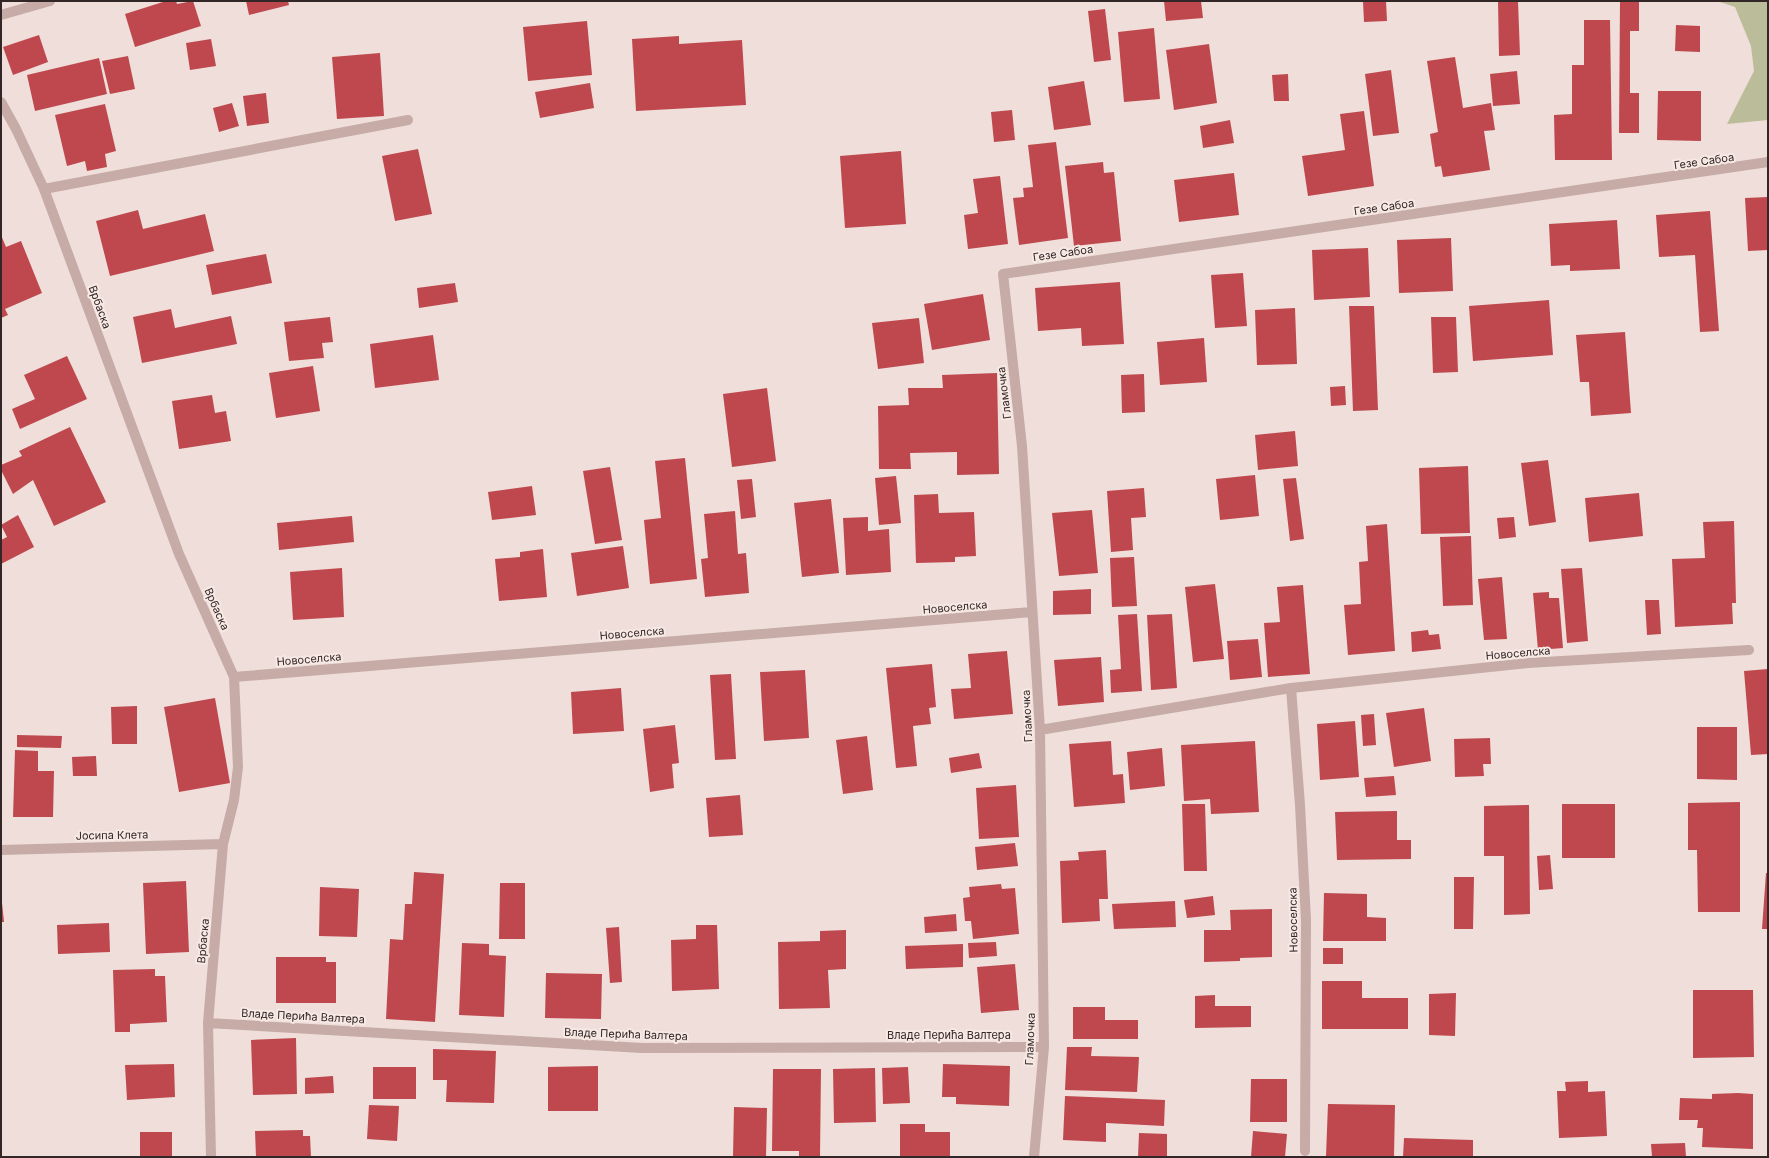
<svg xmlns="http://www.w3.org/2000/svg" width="1769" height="1158" viewBox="0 0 1769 1158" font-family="Inter,sans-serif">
<rect width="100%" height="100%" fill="#efded9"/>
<path fill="#bbbd9a" d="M 1717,1 L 1768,1 L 1768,120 L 1727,124 L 1754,71 L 1751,46 L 1735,7 Z"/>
<path fill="#be484e" d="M 166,1 L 176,1 L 177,4 L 193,1 L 201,26 L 135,47 L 125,14 Z
M 246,1 L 288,1 L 289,5 L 249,15 Z
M 1164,1 L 1201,1 L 1203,18 L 1166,21 Z
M 1363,1 L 1386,1 L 1387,21 L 1364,22 Z
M 1498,1 L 1518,1 L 1520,55 L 1499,56 Z
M 1620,1 L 1639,1 L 1639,31 L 1630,31 L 1630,93 L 1639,93 L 1639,133 L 1619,133 Z
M 1105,9 L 1111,60 L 1094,62 L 1088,11 Z
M 1584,20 L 1610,20 L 1612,160 L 1555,160 L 1554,115 L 1572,114 L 1572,65 L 1584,65 Z
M 587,21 L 592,75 L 528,81 L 523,27 Z
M 1676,25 L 1700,26 L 1700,52 L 1675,51 Z
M 1154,28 L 1160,99 L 1124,102 L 1118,32 Z
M 39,35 L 48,62 L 13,75 L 3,47 Z
M 679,36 L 679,44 L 742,40 L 746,105 L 636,111 L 632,39 Z
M 211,39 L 216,66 L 190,70 L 186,43 Z
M 1209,44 L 1217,103 L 1174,110 L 1166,50 Z
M 380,53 L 384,116 L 337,119 L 332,57 Z
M 128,56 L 135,89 L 110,94 L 102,61 Z
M 1455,57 L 1463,108 L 1491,103 L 1495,130 L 1484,131 L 1490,170 L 1443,177 L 1441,166 L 1435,167 L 1430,134 L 1438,132 L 1427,61 Z
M 99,58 L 107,94 L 35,111 L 27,75 Z
M 1391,70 L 1399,133 L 1373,136 L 1365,74 Z
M 1517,71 L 1520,104 L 1493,106 L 1490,74 Z
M 1288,74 L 1289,101 L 1274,101 L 1272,75 Z
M 1084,81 L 1091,125 L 1054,130 L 1048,87 Z
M 590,83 L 594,108 L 540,118 L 535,92 Z
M 1658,91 L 1701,91 L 1701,141 L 1657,140 Z
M 266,93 L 269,123 L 247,126 L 243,96 Z
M 232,103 L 239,126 L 219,132 L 213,108 Z
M 105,104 L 116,151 L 105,154 L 107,167 L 87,171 L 85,161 L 67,166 L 55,115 Z
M 1012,110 L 1015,140 L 994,142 L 991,112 Z
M 1364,111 L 1374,186 L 1308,196 L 1302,156 L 1345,150 L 1340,114 Z
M 1230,120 L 1234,143 L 1203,148 L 1200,126 Z
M 1056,142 L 1068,238 L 1019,245 L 1013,198 L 1024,197 L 1023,188 L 1033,187 L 1028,145 Z
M 418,149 L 432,214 L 395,221 L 382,156 Z
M 901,151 L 906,224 L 845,228 L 840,156 Z
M 1103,162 L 1104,173 L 1114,172 L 1121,241 L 1074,246 L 1065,166 Z
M 1234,173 L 1239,215 L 1179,222 L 1174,180 Z
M 1000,176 L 1008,244 L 968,249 L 964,215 L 978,213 L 973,179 Z
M 1768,197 L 1768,250 L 1748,251 L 1745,198 Z
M 138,210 L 143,229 L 205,214 L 214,251 L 110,276 L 96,221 Z
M 1710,211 L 1719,331 L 1700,332 L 1695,255 L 1659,257 L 1656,215 Z
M 1617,220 L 1620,269 L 1570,271 L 1570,265 L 1551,266 L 1549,224 Z
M 1,235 L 6,247 L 21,241 L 42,293 L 5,309 L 8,315 L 1,318 Z
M 1451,238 L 1453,291 L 1399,293 L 1397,240 Z
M 1368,248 L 1370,297 L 1314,300 L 1312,250 Z
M 266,254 L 272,283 L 212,295 L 206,265 Z
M 1243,273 L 1247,326 L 1215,328 L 1211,275 Z
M 1120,282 L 1124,344 L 1082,346 L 1081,328 L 1038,331 L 1035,288 Z
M 455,283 L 458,302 L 419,308 L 417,288 Z
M 983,294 L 990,340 L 932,350 L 924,304 Z
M 1549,300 L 1553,355 L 1473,361 L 1469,306 Z
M 1349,306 L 1374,306 L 1378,410 L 1353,411 Z
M 1295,308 L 1297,364 L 1257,365 L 1255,310 Z
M 171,309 L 175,328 L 231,316 L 237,344 L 142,363 L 133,317 Z
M 330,317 L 333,342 L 322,343 L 324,358 L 289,361 L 284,322 Z
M 1431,317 L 1456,317 L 1458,372 L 1433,373 Z
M 919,318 L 924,363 L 878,369 L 872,323 Z
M 1625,332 L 1631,413 L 1591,416 L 1589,382 L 1580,382 L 1576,335 Z
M 433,335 L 439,380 L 375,388 L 370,344 Z
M 1204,338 L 1207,382 L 1160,385 L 1157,342 Z
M 67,356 L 87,399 L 20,429 L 12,409 L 35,399 L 24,375 Z
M 313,366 L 320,411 L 276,418 L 269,373 Z
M 997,373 L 999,474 L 957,475 L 957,452 L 910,453 L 911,469 L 879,469 L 878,406 L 909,405 L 908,388 L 943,388 L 942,375 Z
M 1144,374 L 1145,412 L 1122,413 L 1121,375 Z
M 1345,386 L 1346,405 L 1331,406 L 1330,387 Z
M 767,388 L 776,461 L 732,467 L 723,394 Z
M 212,395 L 215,413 L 226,411 L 231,441 L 179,449 L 172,401 Z
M 70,427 L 106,502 L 54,526 L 33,480 L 13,494 L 1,470 L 1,465 L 22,456 L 19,451 Z
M 1295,431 L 1298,466 L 1258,470 L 1255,435 Z
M 685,458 L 697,579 L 650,584 L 644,520 L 661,518 L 655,461 Z
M 1548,460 L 1556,522 L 1529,526 L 1521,463 Z
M 1468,466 L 1470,533 L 1421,534 L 1419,468 Z
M 610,467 L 622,540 L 595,544 L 583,471 Z
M 1255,475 L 1259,516 L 1220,520 L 1216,479 Z
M 896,476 L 901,523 L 879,525 L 875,478 Z
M 1296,478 L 1304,539 L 1290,541 L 1283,479 Z
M 752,479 L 756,517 L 741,519 L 737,480 Z
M 532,486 L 536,515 L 492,520 L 488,492 Z
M 1144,488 L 1146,517 L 1131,518 L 1133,550 L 1111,552 L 1107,491 Z
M 1639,493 L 1643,536 L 1589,542 L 1585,498 Z
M 938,494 L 939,513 L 974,512 L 976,556 L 955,557 L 955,562 L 916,563 L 914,495 Z
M 831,499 L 839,573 L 802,577 L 794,503 Z
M 1092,510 L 1098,573 L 1059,576 L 1052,513 Z
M 735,511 L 738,554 L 746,553 L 749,593 L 705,597 L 701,559 L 708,558 L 704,514 Z
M 18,515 L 34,547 L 1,564 L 1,540 L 7,537 L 1,525 Z
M 352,516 L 354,542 L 279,550 L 277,523 Z
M 868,517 L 868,531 L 889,529 L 891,572 L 846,575 L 843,518 Z
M 1514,517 L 1516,537 L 1499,539 L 1497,518 Z
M 1734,521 L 1736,603 L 1732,603 L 1733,624 L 1675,627 L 1672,559 L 1705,558 L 1703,522 Z
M 1387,524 L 1395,651 L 1348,655 L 1344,605 L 1361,604 L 1359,562 L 1368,561 L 1366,526 Z
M 1471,536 L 1473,605 L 1443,606 L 1440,537 Z
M 623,546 L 629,588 L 577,596 L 571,553 Z
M 543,549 L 547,597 L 499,601 L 495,559 L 520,557 L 520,552 Z
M 1134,557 L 1137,606 L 1112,607 L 1110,558 Z
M 342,568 L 344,617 L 293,620 L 290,572 Z
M 1582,568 L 1588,641 L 1567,643 L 1561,569 Z
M 1502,577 L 1507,639 L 1484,640 L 1478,579 Z
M 1215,584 L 1224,659 L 1193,662 L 1185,587 Z
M 1303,585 L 1310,674 L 1268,677 L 1264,623 L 1280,622 L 1277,587 Z
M 1091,589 L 1091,614 L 1053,615 L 1053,591 Z
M 1549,592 L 1549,598 L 1559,598 L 1563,648 L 1538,650 L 1533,593 Z
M 1645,600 L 1659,600 L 1661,634 L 1647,635 Z
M 1137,614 L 1142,691 L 1111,693 L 1110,670 L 1121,669 L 1118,615 Z
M 1172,614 L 1177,688 L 1151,690 L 1147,615 Z
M 1428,630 L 1429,635 L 1439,634 L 1441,649 L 1412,652 L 1411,632 Z
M 1258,639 L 1262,677 L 1230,680 L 1227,641 Z
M 1007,651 L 1013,714 L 954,719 L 951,689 L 971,688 L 968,654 Z
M 1101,657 L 1104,702 L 1058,706 L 1054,660 Z
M 932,664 L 936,707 L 929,708 L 931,724 L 913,726 L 917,766 L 896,768 L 886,668 Z
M 1768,669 L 1768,754 L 1751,755 L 1744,671 Z
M 805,670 L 809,738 L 764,741 L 760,672 Z
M 731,674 L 736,759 L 715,760 L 710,675 Z
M 621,688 L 624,731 L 573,734 L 571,692 Z
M 215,698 L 230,783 L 179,792 L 164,707 Z
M 137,706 L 137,744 L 112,744 L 111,707 Z
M 1424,708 L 1431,761 L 1394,767 L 1386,713 Z
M 1374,714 L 1376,745 L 1363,746 L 1361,715 Z
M 1355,721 L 1359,777 L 1320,780 L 1317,724 Z
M 675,725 L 679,763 L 672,764 L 674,788 L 650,792 L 643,729 Z
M 1697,727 L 1737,727 L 1737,780 L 1697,779 Z
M 17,735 L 62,736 L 61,748 L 17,747 Z
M 867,736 L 873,790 L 843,794 L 836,740 Z
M 1490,738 L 1491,764 L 1483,764 L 1484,776 L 1455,777 L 1454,739 Z
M 1111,741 L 1113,775 L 1123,774 L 1125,803 L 1074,807 L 1069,744 Z
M 1255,741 L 1259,812 L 1211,814 L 1210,799 L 1184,801 L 1181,745 Z
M 1162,748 L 1165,786 L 1130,790 L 1127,752 Z
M 15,750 L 38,751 L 38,771 L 54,771 L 53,817 L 13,817 Z
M 979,753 L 982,768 L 951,773 L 949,758 Z
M 96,756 L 97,776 L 73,776 L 72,757 Z
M 1394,776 L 1396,795 L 1366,797 L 1364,778 Z
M 1016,785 L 1019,837 L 979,839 L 976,788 Z
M 740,795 L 743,835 L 709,837 L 706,798 Z
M 1740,802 L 1740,912 L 1698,912 L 1697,850 L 1688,850 L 1688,803 Z
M 1182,804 L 1205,804 L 1207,871 L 1184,871 Z
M 1562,804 L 1615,804 L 1615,858 L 1562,858 Z
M 1529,805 L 1530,914 L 1504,915 L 1504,856 L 1484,856 L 1484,806 Z
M 1397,811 L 1397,840 L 1411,840 L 1411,859 L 1337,860 L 1335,812 Z
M 1015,843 L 1018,866 L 977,870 L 975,847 Z
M 1106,850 L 1108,899 L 1099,899 L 1100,921 L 1062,923 L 1060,861 L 1079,860 L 1078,852 Z
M 1550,855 L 1553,889 L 1539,890 L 1537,856 Z
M 414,872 L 444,874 L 435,1022 L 386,1019 L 390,939 L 403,940 L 405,904 L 412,904 Z
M 1766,873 L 1768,873 L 1768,929 L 1762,929 Z
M 1454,877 L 1474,877 L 1473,929 L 1454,929 Z
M 186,881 L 189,952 L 146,954 L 143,883 Z
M 500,883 L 525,883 L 525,939 L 499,939 Z
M 1001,884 L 1002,889 L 1015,888 L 1019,934 L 973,939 L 971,921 L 965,921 L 963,898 L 970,897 L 969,887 Z
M 320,887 L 359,889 L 357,937 L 319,936 Z
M 1,893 L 4,922 L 1,922 Z
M 1324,893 L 1367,894 L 1367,917 L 1386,918 L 1386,941 L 1323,941 Z
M 1213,896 L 1215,915 L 1187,918 L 1184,900 Z
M 1175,901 L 1176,927 L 1114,929 L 1112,904 Z
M 1272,909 L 1272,957 L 1240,958 L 1240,961 L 1204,962 L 1204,930 L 1231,930 L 1230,910 Z
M 956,914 L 957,931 L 925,933 L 924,917 Z
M 109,923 L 110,952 L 58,954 L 57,925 Z
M 696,925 L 717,925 L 719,989 L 672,991 L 671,940 L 696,939 Z
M 619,927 L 622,982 L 610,983 L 606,928 Z
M 846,930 L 846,969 L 828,970 L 830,1008 L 779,1009 L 778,942 L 820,941 L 820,931 Z
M 996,942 L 997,956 L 969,958 L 968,943 Z
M 462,943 L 489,944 L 489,955 L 506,956 L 504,1017 L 459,1015 Z
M 963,944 L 963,967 L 906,969 L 905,946 Z
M 1323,948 L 1343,948 L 1343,964 L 1323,964 Z
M 276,957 L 326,957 L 326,962 L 336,962 L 336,1003 L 276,1003 Z
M 1015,964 L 1019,1010 L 981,1013 L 977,967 Z
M 155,969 L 155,976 L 165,976 L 167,1022 L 130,1024 L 130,1032 L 115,1032 L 113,970 Z
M 546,973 L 602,974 L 601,1019 L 545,1018 Z
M 1322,981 L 1362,981 L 1362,998 L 1408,998 L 1408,1029 L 1322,1029 Z
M 1693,990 L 1753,990 L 1754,1057 L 1693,1058 Z
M 1456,993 L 1455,1036 L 1429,1035 L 1429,994 Z
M 1215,995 L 1215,1006 L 1251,1006 L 1251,1027 L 1195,1028 L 1195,996 Z
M 1073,1007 L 1105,1007 L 1105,1020 L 1138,1020 L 1138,1039 L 1073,1039 Z
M 296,1038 L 297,1094 L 253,1095 L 251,1040 Z
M 1067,1047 L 1092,1047 L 1091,1056 L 1139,1057 L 1137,1092 L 1065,1090 Z
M 433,1049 L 496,1051 L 494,1103 L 446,1102 L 447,1080 L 433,1080 Z
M 174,1064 L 175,1097 L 127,1100 L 125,1065 Z
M 943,1064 L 1010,1066 L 1009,1106 L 956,1104 L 956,1097 L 942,1097 Z
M 598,1066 L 598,1111 L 548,1111 L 548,1067 Z
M 373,1067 L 416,1067 L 416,1099 L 373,1099 Z
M 908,1067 L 910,1103 L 883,1104 L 882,1068 Z
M 875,1068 L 876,1122 L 834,1123 L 833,1069 Z
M 773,1069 L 821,1069 L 820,1157 L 799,1157 L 799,1151 L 772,1151 Z
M 333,1076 L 334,1093 L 305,1094 L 305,1078 Z
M 1251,1079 L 1287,1079 L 1287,1122 L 1250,1122 Z
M 1588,1081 L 1588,1092 L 1605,1091 L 1607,1136 L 1559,1138 L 1557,1091 L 1566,1091 L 1565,1082 Z
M 1738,1093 L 1753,1094 L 1753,1149 L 1702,1147 L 1703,1128 L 1697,1128 L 1698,1120 L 1679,1120 L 1680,1098 L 1712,1099 L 1712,1094 Z
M 1065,1096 L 1165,1100 L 1164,1126 L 1106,1123 L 1106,1142 L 1063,1140 Z
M 1328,1104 L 1395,1105 L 1394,1157 L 1326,1156 Z
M 369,1105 L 399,1106 L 397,1141 L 367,1139 Z
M 734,1107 L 767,1108 L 766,1157 L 733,1157 Z
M 900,1124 L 925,1124 L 925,1132 L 950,1132 L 950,1157 L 900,1157 Z
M 303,1130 L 303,1136 L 310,1136 L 311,1157 L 256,1157 L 255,1131 Z
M 1253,1131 L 1287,1134 L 1285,1157 L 1251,1157 Z
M 140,1132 L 172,1132 L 172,1157 L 140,1157 Z
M 1139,1133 L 1167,1134 L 1167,1157 L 1138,1157 Z
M 1404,1138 L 1473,1140 L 1473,1157 L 1403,1157 Z
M 1685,1143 L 1686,1157 L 1652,1157 L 1651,1144 Z"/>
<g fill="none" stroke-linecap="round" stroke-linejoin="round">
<path stroke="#c6aba6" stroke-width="10" d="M 1,15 L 50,1
M 44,189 L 408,120"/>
<path stroke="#c6aba6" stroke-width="10" d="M 1,102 L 16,129 L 44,189 L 179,554 L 234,677 L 238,767 L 234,800 L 223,844 L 208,1023 L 211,1157
M 234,677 L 1032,612
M 1291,688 L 1300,805 L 1306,920 L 1305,1151
M 1040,730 L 1291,688 L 1528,663 L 1749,650
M 1,850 L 223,844
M 208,1023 L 642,1048 L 1044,1047
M 1034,1157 L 1044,1047 L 1040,730 L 1022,446 L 1003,274 L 1768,162"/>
</g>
<g text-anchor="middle" stroke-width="4" stroke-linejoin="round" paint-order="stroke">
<g font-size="11" fill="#322626" stroke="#f7e9e4">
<text transform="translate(1704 161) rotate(-8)" y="4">Гезе Сабоа</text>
<text transform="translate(1384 207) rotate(-8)" y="4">Гезе Сабоа</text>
<text transform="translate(1063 253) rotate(-8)" y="4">Гезе Сабоа</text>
<text transform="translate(100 307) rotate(70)" y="4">Врбаска</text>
<text transform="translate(1004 393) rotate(-97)" y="4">Гламочка</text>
<text transform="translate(955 607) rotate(-5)" y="4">Новоселска</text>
<text transform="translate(217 609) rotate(66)" y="4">Врбаска</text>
<text transform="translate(632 633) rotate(-5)" y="4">Новоселска</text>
<text transform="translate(1518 653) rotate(-5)" y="4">Новоселска</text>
<text transform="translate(309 659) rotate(-5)" y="4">Новоселска</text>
<text transform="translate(1027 716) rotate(-93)" y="4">Гламочка</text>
<text transform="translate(112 835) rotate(-1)" y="4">Јосипа Клета</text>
<text transform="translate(1293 920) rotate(-91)" y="4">Новоселска</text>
<text transform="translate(203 941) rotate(-85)" y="4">Врбаска</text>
<text transform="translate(303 1016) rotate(3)" y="4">Владе Перића Валтера</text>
<text transform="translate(626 1034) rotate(2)" y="4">Владе Перића Валтера</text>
<text x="949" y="1039">Владе Перића Валтера</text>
<text transform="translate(1030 1039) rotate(-88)" y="4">Гламочка</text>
</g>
</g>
<rect width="1769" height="1158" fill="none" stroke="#322626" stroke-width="4"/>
</svg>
